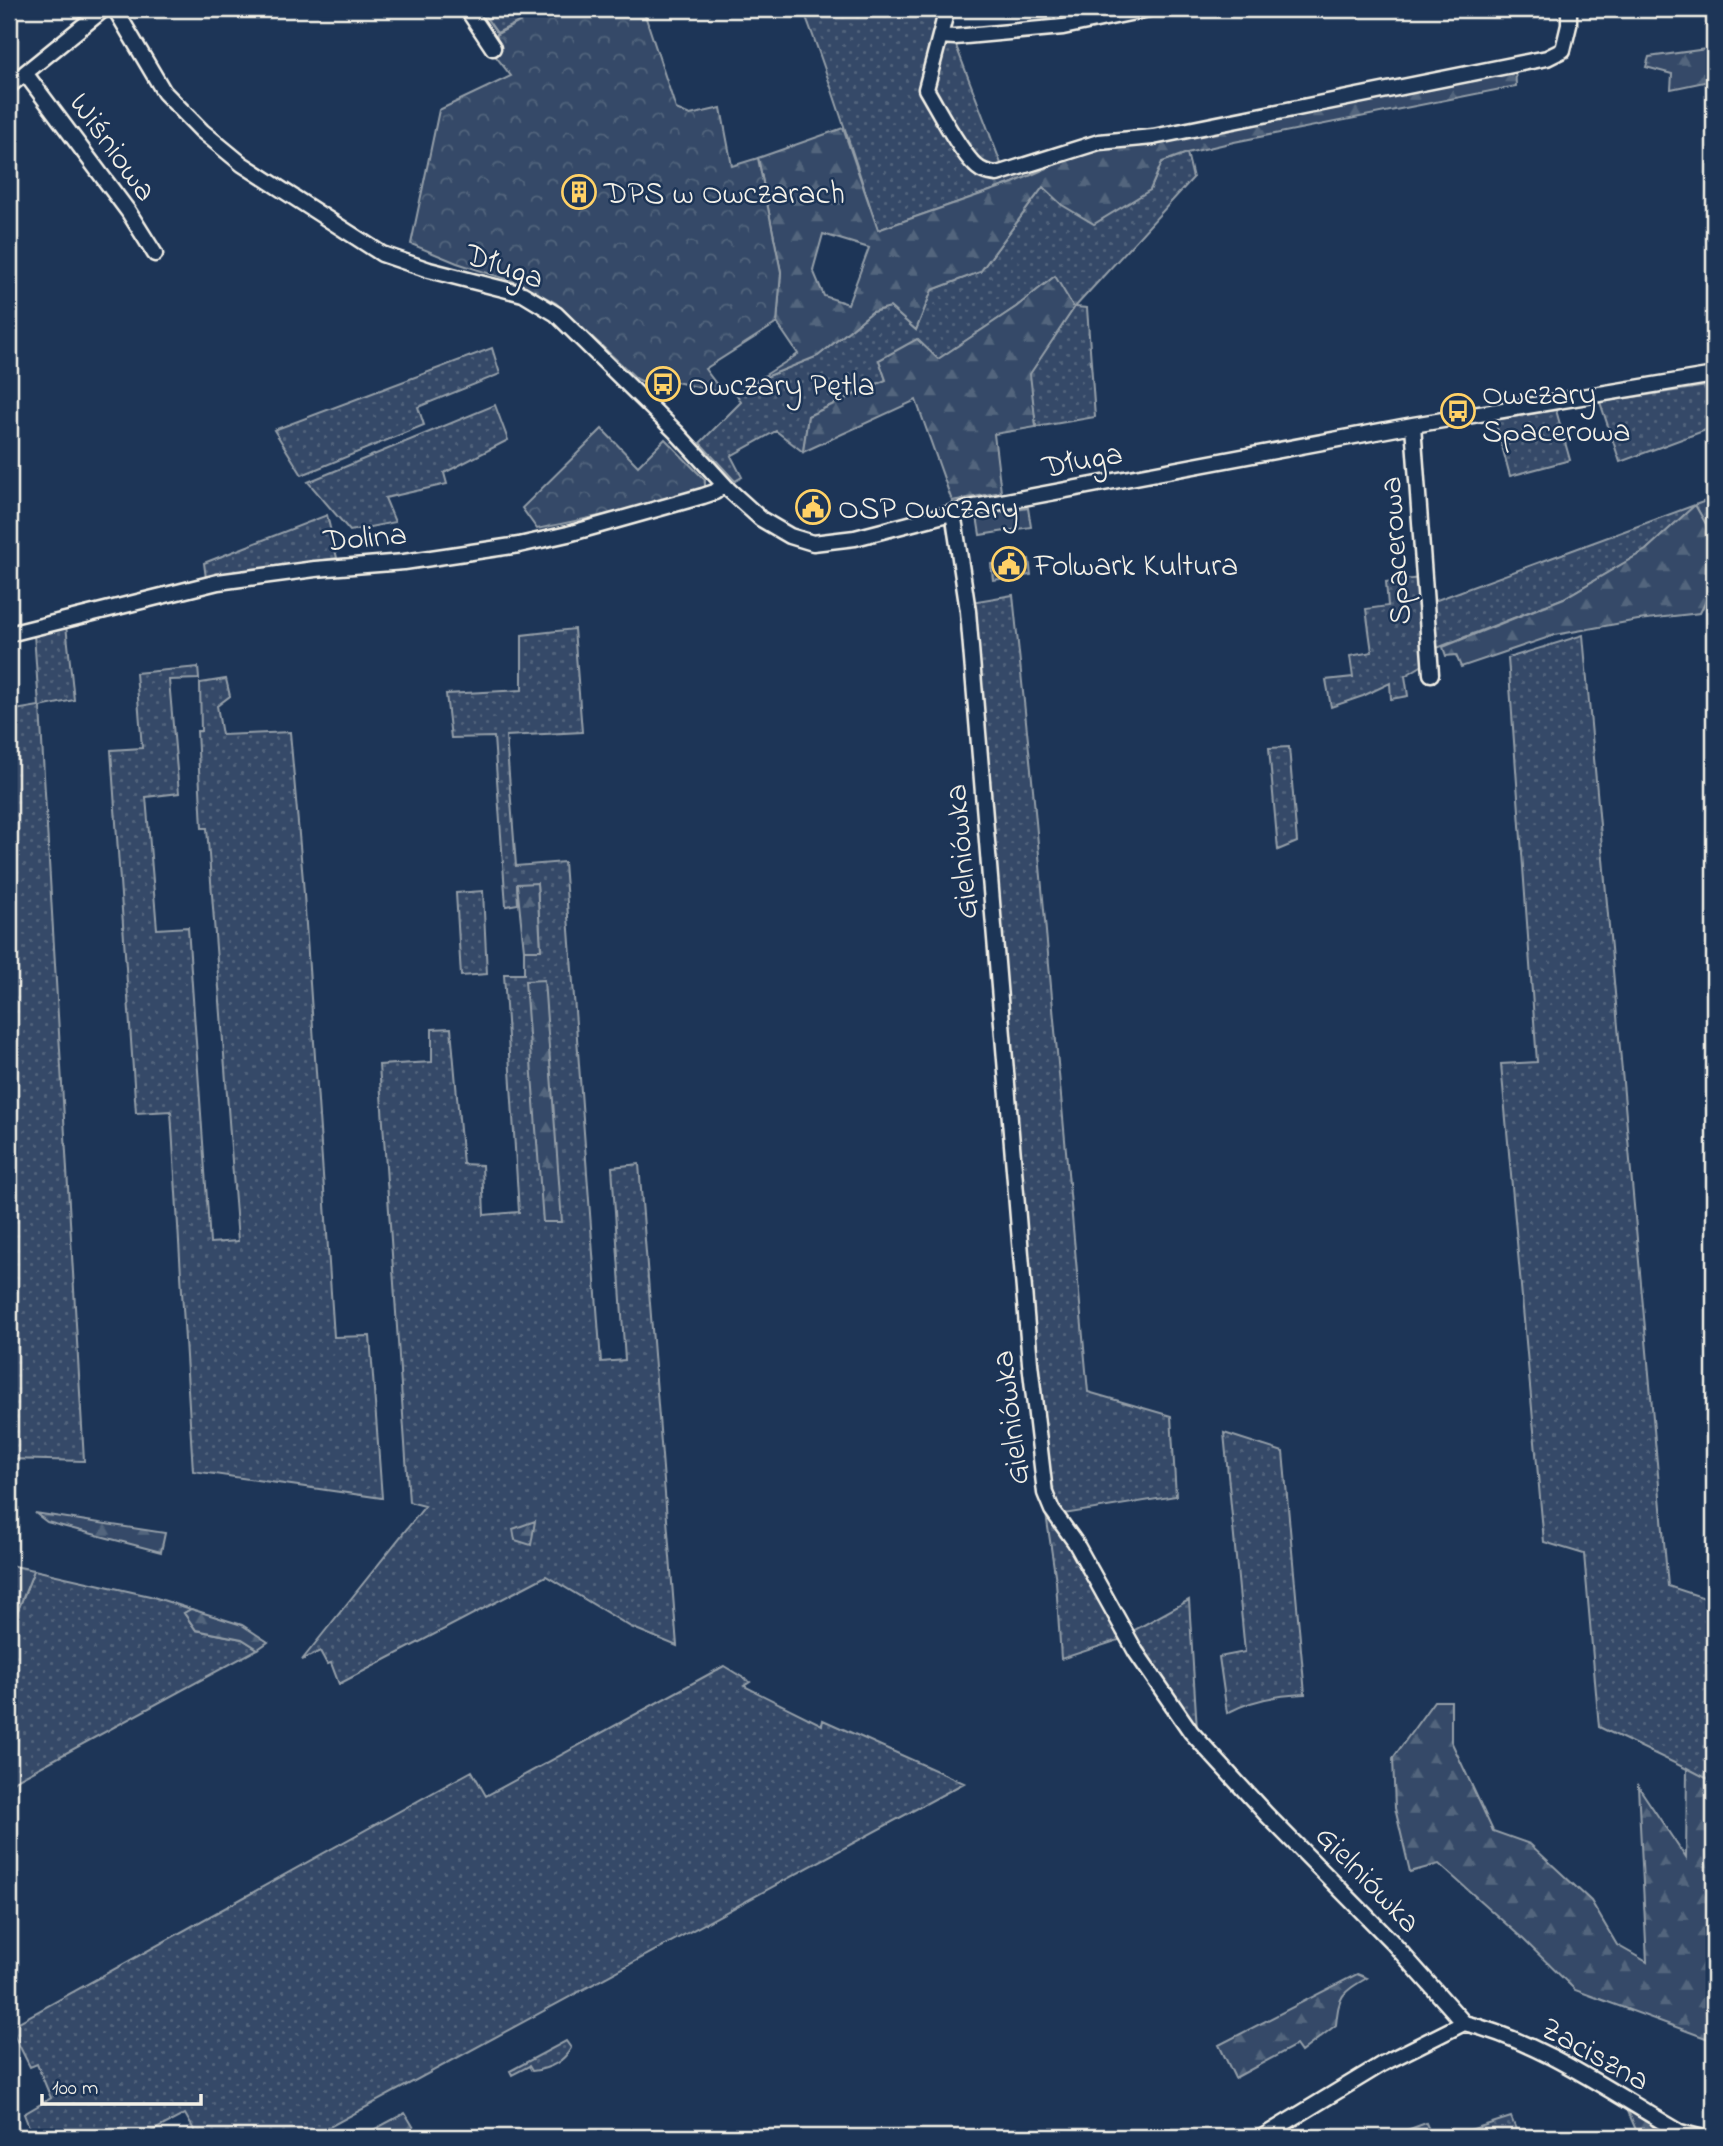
<svg xmlns="http://www.w3.org/2000/svg" width="1723" height="2146" viewBox="0 0 1723 2146" font-family="'Indie Flower',sans-serif">
<defs>
<pattern id="grass-dots" width="8" height="8" patternUnits="userSpaceOnUse" patternTransform="scale(1.75)"><rect width="8" height="8" fill="#354a67"/><path d="M2 2h.1M6 6h.1" fill="none" stroke="#53657d" stroke-width="1.8" stroke-linecap="round"/></pattern>
<pattern id="forest-firs" width="22" height="20" patternUnits="userSpaceOnUse" patternTransform="scale(1.75)"><rect width="22" height="20" fill="#354a67"/><path d="M5 1l3.5 6h-7zM16 11l3.5 6h-7z" fill="#53657d"/></pattern>
<pattern id="park-crowns" width="20" height="18" patternUnits="userSpaceOnUse" patternTransform="scale(1.75)"><rect width="20" height="18" fill="#354a67"/><path d="M2 6a3 3 0 1 1 6 0M12 15a3 3 0 1 1 6 0" fill="none" stroke="#53657d"/></pattern>
</defs>
<rect width="100%" height="100%" fill="#1d3557"/>
<filter id="ink" filterUnits="userSpaceOnUse"><feTurbulence type="fractalNoise" baseFrequency=".0143" numOctaves="2"/><feDisplacementMap in="SourceGraphic" scale="14" xChannelSelector="R" yChannelSelector="G"/><feConvolveMatrix kernelMatrix="1 2 1 2 8 2 1 2 1" color-interpolation-filters="sRGB"/></filter>
<g filter="url(#ink)">
<path fill="url(#grass-dots)" stroke="#949ea8" stroke-width="2" d="M 480,9 L 544,9 L 497,33 Z
M 803,9 L 942,9 L 1002,166 L 1093,148 L 1013,183 L 878,230 C 853,156 831,81 803,9 Z
M 1187,153 L 1193,178 L 1075,307 L 1087,308 L 1095,417 L 1036,427 L 1029,374 L 1074,308 L 1054,277 L 1016,307 L 937,360 L 879,360 L 886,380 L 808,416 L 803,452 L 776,431 L 731,456 L 742,477 L 735,481 L 700,443 L 741,402 L 736,393 L 756,381 L 818,356 L 872,312 L 890,307 L 916,330 L 932,290 L 980,272 L 1043,187 L 1062,205 L 1150,190 L 1162,162 Z
M 492,348 L 500,374 L 418,407 L 424,425 L 302,475 L 274,430 Z
M 1714,385 L 1714,427 L 1620,462 L 1600,402 Z
M 495,405 L 508,440 L 444,473 L 447,484 L 385,498 L 395,522 L 350,531 L 308,482 Z
M 1556,410 L 1570,460 L 1510,476 L 1495,420 Z
M 1714,498 L 1714,538 L 1695,505 L 1646,550 L 1564,598 L 1432,650 L 1434,601 Z
M 327,515 L 337,558 L 206,578 L 204,563 Z
M 1420,578 L 1426,663 L 1405,676 L 1408,696 L 1391,699 L 1390,683 L 1363,696 L 1331,707 L 1326,680 L 1353,677 L 1350,656 L 1372,652 L 1366,609 L 1388,606 L 1386,582 Z
M 1013,595 L 1033,789 L 1088,1392 L 1171,1416 L 1176,1496 L 1064,1514 L 1051,1494 L 1035,1376 L 971,602 Z
M 66,625 L 74,700 L 40,707 L 84,1461 L 9,1459 L 9,711 L 39,706 L 34,634 Z
M 574,629 L 582,732 L 506,736 L 516,866 L 564,862 L 601,1362 L 625,1360 L 612,1167 L 639,1164 L 677,1646 L 631,1627 L 546,1576 L 339,1684 L 331,1663 L 327,1664 L 320,1651 L 302,1660 L 425,1506 L 409,1502 L 379,1065 L 432,1062 L 432,1029 L 451,1028 L 463,1164 L 482,1165 L 484,1215 L 519,1212 L 504,974 L 524,974 L 524,950 L 541,950 L 537,884 L 517,884 L 518,904 L 506,906 L 494,737 L 451,738 L 446,694 L 522,690 L 522,635 Z
M 1583,635 L 1668,1586 L 1714,1601 L 1714,1782 L 1599,1727 L 1584,1554 L 1544,1542 L 1501,1064 L 1537,1062 L 1508,658 Z
M 198,667 L 199,679 L 169,680 L 179,793 L 146,797 L 157,929 L 188,927 L 210,1243 L 238,1241 L 207,828 L 202,828 L 197,731 L 201,731 L 200,683 L 226,679 L 230,696 L 217,706 L 222,735 L 290,732 L 303,880 L 334,1337 L 370,1336 L 382,1498 L 193,1471 L 171,1111 L 136,1113 L 111,750 L 142,748 L 136,673 Z
M 1289,747 L 1297,842 L 1278,850 L 1269,748 Z
M 483,891 L 487,974 L 461,976 L 456,893 Z
M 1224,1433 L 1283,1452 L 1305,1694 C 1278,1695 1251,1700 1227,1713 L 1219,1657 L 1245,1652 Z
M 1045,1507 L 1063,1531 L 1125,1638 L 1061,1659 L 1056,1581 Z
M 34,1570 L 150,1596 L 191,1609 L 184,1613 L 196,1630 L 242,1639 L 258,1649 L 9,1784 L 9,1623 L 18,1610 Z
M 1189,1600 L 1197,1730 L 1129,1633 Z
M 724,1666 L 750,1682 L 744,1686 L 822,1725 L 823,1720 L 964,1783 L 311,2137 L 198,2137 L 185,2114 L 141,2137 L 33,2137 L 24,2114 L 51,2098 L 37,2064 L 30,2067 L 10,2027 L 472,1771 L 486,1796 Z
M 566,2041 L 571,2048 C 563,2063 549,2069 532,2071 L 529,2066 L 512,2075 L 510,2071 Z
M 1511,2117 L 1519,2137 L 1469,2137 L 1467,2131 Z"/>
<path fill="url(#forest-firs)" stroke="#949ea8" stroke-width="2" fill-rule="evenodd" d="M 1714,48 L 1714,80 L 1671,89 L 1672,74 L 1646,67 L 1649,57 Z
M 1515,64 L 1516,86 L 1234,142 L 1187,153 L 1162,162 L 1150,190 L 1094,224 L 1062,205 L 1043,187 L 980,272 L 932,290 L 916,330 L 890,307 L 872,312 L 818,356 L 756,381 L 798,354 L 777,323 L 781,272 L 758,158 L 843,128 L 878,230 L 1013,183 L 1093,148 ZM 823,234 L 869,248 L 848,304 L 824,296 L 813,270 Z
M 1055,276 L 1074,308 L 1030,374 L 1036,427 L 994,434 L 1001,492 L 952,501 L 916,400 L 803,452 L 808,416 L 886,380 L 879,360 L 917,339 L 938,359 L 1016,307 Z
M 1695,505 L 1714,538 L 1714,591 L 1711,591 L 1700,613 L 1638,620 L 1555,635 L 1461,667 L 1456,655 L 1446,656 L 1443,647 L 1564,598 L 1646,550 Z
M 537,883 L 541,950 L 524,950 L 517,884 Z
M 544,980 L 562,1222 L 543,1222 L 525,981 Z
M 35,1513 L 165,1533 L 161,1552 L 47,1522 Z
M 535,1521 L 531,1545 L 515,1540 L 513,1529 Z
M 9,1565 L 34,1570 L 18,1610 L 9,1623 Z
M 191,1609 L 242,1625 L 268,1642 L 258,1649 L 242,1639 L 196,1630 L 184,1613 Z
M 1434,1701 L 1451,1701 L 1451,1741 L 1493,1831 L 1530,1844 L 1591,1901 L 1617,1945 L 1647,1962 L 1638,1786 L 1686,1858 L 1687,1768 L 1714,1782 L 1714,2041 L 1575,1990 L 1523,1939 L 1439,1864 L 1410,1872 L 1395,1808 L 1393,1758 Z
M 1357,1974 L 1367,1978 C 1341,1993 1339,1995 1336,2025 L 1301,2052 L 1296,2045 L 1235,2078 L 1219,2045 Z
M 1627,2109 L 1650,2120 L 1657,2137 L 1639,2137 Z
M 405,2113 L 414,2128 L 397,2137 L 360,2137 Z
M 1426,2123 L 1432,2137 L 1388,2137 Z"/>
<path fill="url(#park-crowns)" stroke="#949ea8" stroke-width="2" d="M 544,9 L 643,9 L 676,109 L 690,115 L 721,108 L 732,166 L 758,158 L 781,272 L 777,323 L 705,369 L 723,393 L 659,378 L 655,388 L 637,379 L 556,303 L 521,284 L 457,263 L 411,244 L 439,110 L 511,76 L 494,54 L 497,34 Z
M 602,429 L 638,466 L 665,439 L 705,480 L 705,490 L 647,506 L 537,529 L 522,508 Z
M 1029,559 L 1031,575 L 993,580 L 991,564 Z"/>
<path fill="#354a67" stroke="#949ea8" stroke-width="2" d="M 1028,508 L 1031,527 L 980,535 L 977,516 Z"/>
<g fill="none" stroke-linecap="round" stroke-linejoin="round">
<g stroke="#f4f1e8" stroke-width="19">
<path id="minor" d="M 115,9 L 164,92 L 202,131 L 242,164 L 382,254 L 429,270 L 523,294 L 556,314 L 676,432 L 729,490 L 761,519 L 790,536 L 813,543 L 855,538 L 975,507 L 1413,425 L 1714,375
M 467,9 L 493,48
M 947,9 L 926,89 C 938,109 960,152 976,166 C 982,172 989,173 997,174 L 1099,142 L 1153,137 L 1547,58 L 1563,50 L 1569,25 L 1569,9
M 940,36 L 955,37 L 1063,27 L 1149,9
M 25,73 L 128,211 L 155,254
M 9,86 L 104,9
M 1413,425 L 1431,674
M 953,512 L 968,611 L 1030,1363 L 1045,1493 L 1052,1510 L 1075,1542 L 1136,1652 L 1191,1732 L 1266,1814 L 1392,1942 L 1464,2023
M 9,634 L 218,582 L 315,569 L 404,562 L 519,545 L 568,534 L 703,496 L 715,492 L 723,485
M 1464,2023 C 1538,2040 1614,2094 1680,2132 L 1699,2137
M 1262,2137 L 1382,2064 L 1464,2023"/>
</g>
<use href="#minor" stroke="#1d3557" stroke-width="14"/>
</g>
</g>
<defs>
<g id="building-ring" transform="scale(1.75)"><circle r="9.5" fill="#1d3557" stroke="#ffd166" stroke-width="1.5"/><path d="M-4-6H4V6H1V3H-1V6H-4ZM-2.5-4.3h1.7v1.8h-1.7ZM.8-4.3h1.7v1.8H.8ZM-2.5-1h1.7V.8h-1.7ZM.8-1h1.7V.8H.8Z" fill="#ffd166"/></g>
<g id="bus-ring" transform="scale(1.75)"><circle r="9.5" fill="#1d3557" stroke="#ffd166" stroke-width="1.5"/><path d="M-5-6H5V4H4V6H2V4H-2V6H-4V4H-5ZM-3.5-4V0h7V-4ZM-3.5 1.2v1.5H-2V1.2ZM2 1.2v1.5H3.5V1.2Z" fill="#ffd166"/></g>
<g id="civic-ring" transform="scale(1.75)"><circle r="9.5" fill="#1d3557" stroke="#ffd166" stroke-width="1.5"/><path d="M-.6-6.5H3V-4.5H.6V-3L4-1V1h2V6H-6V1h2V-1L-.6-3ZM-1.2 2.5V6h2.4V2.5Z" fill="#ffd166"/></g>
</defs>
<g fill-rule="evenodd">
<use href="#building-ring" x="579" y="192"/>
<use href="#bus-ring" x="663" y="384"/>
<use href="#bus-ring" x="1458" y="411"/>
<use href="#civic-ring" x="813" y="507"/>
<use href="#civic-ring" x="1009" y="564"/>
</g>
<g text-anchor="middle" stroke-width="5" stroke-linejoin="round" paint-order="stroke">
<g font-size="32" fill="#f4f1e8" stroke="#1d3557">
<text transform="translate(114 146) rotate(54)" y="11">Wiśniowa</text>
<text transform="translate(505 265) rotate(19)" y="11">Długa</text>
<text transform="translate(1082 459) rotate(-11)" y="11">Długa</text>
<text transform="translate(365 536) rotate(-5)" y="11">Dolina</text>
<text transform="translate(1394 551) rotate(-94)" y="11">Spacerowa</text>
<text transform="translate(960 852) rotate(-95)" y="11">Gielniówka</text>
<text transform="translate(1009 1418) rotate(-97)" y="11">Gielniówka</text>
<text transform="translate(1369 1878) rotate(46)" y="11">Gielniówka</text>
<text transform="translate(1596 2053) rotate(29)" y="11">Zaciszna</text>
</g>
<g font-size="32" fill="#f4f1e8" stroke="#1d3557" text-anchor="start">
<text x="604" y="203">DPS w Owczarach</text>
<text x="688" y="395">Owczary Pętla</text>
<text x="1482" y="404">Owczary<tspan x="1482" dy="37">Spacerowa</tspan></text>
<text x="838" y="518">OSP Owczary</text>
<text x="1034" y="575">Folwark Kultura</text>
</g>
</g>
<rect width="1723" height="2146" fill="none" stroke="#1d3557" stroke-width="35"/>
<rect x="18" y="18" width="1688" height="2111" fill="none" stroke="#f4f1e8" stroke-width="2.5" filter="url(#ink)"/>
<path d="M42 2094v10h159v-10" fill="none" stroke="#f4f1e8" stroke-width="3.5"/>
<text x="52" y="2094" font-size="21" fill="#f4f1e8" stroke="#1d3557" stroke-width="5" paint-order="stroke">100 m</text>
</svg>
